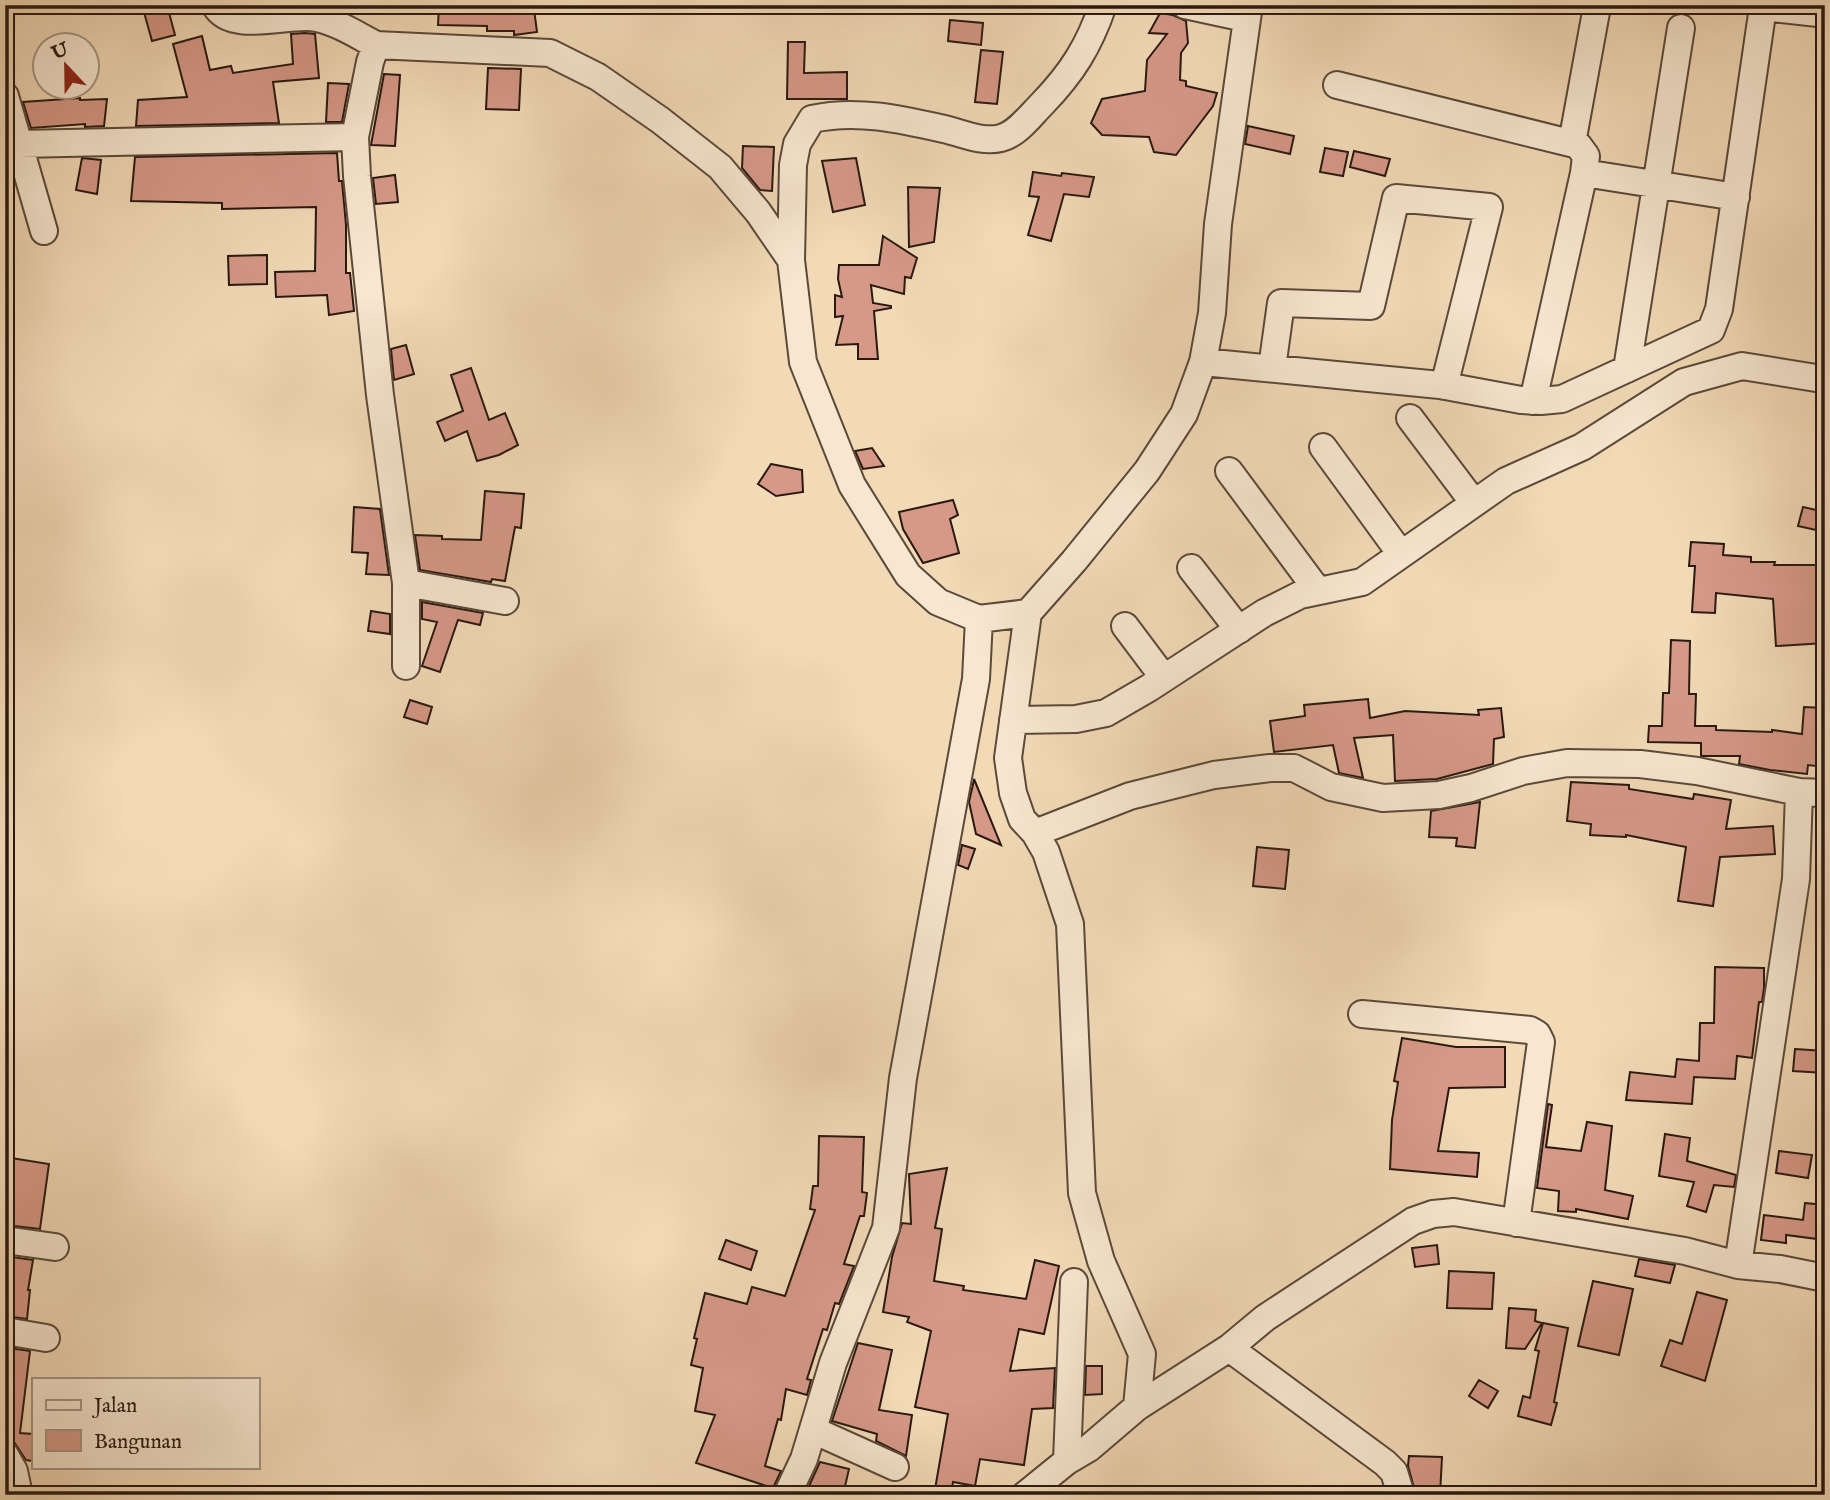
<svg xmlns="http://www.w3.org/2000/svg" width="1830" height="1500" viewBox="0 0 1830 1500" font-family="'IM FELL English',serif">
<rect width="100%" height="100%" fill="#f2dab7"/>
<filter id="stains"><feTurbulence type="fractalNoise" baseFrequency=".00286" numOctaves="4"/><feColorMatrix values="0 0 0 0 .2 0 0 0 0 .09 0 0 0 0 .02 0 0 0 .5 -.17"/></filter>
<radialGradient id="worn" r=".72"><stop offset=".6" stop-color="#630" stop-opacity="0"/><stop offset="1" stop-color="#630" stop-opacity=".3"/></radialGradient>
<path fill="#d69988" stroke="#291911" stroke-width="2" d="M 142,5 L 167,5 L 175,35 L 152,41 Z
M 439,5 L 506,5 L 506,12 L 534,9 L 537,32 L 514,35 L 514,31 L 487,31 L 487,26 L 438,25 Z
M 1160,13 L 1173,15 L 1186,21 L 1188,43 L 1181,53 L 1180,80 L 1186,81 L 1186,86 L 1217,93 L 1213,106 L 1176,155 L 1154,152 L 1149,137 L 1102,135 L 1091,123 L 1102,99 L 1145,91 L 1147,60 L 1167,34 L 1149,33 Z
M 950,20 L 983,23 L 981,45 L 948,41 Z
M 305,33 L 315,34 L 319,78 L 273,82 L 279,123 L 136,126 L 138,100 L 187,97 L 173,44 L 202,36 L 210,70 L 231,66 L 233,73 L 293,64 L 291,34 Z
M 788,42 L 805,42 L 804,73 L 847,72 L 847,99 L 787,99 Z
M 981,50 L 1003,52 L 997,104 L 975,102 Z
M 488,68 L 521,69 L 519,110 L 486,109 Z
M 384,74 L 400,75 L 395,146 L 371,145 Z
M 328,83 L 349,84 L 342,122 L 326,122 Z
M 80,98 L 80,100 L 107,99 L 104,126 L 85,127 L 85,124 L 31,128 L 23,102 Z
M 1248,126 L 1294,136 L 1290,154 L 1245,144 Z
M 743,146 L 774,147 L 772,191 L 760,190 L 742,168 Z
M 1325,148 L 1348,152 L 1343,176 L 1320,172 Z
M 1354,151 L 1390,159 L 1385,176 L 1350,167 Z
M 337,153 L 339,181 L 342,181 L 346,225 L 346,273 L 350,273 L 354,311 L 329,315 L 327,295 L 276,297 L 275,272 L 315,271 L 316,207 L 222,209 L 222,203 L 131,201 L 135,157 Z
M 82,158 L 101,160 L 97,194 L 76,190 Z
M 856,158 L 865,205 L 833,212 L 822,161 Z
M 1033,172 L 1061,176 L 1062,173 L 1094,177 L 1089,197 L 1064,194 L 1051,241 L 1028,235 L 1039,197 L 1029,196 Z
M 395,175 L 398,202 L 376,204 L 373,178 Z
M 908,187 L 940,188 L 934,242 L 909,247 Z
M 883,236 L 917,258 L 911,278 L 905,277 L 904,294 L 871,285 L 873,303 L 891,306 L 891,308 L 874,311 L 878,359 L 858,359 L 858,344 L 836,345 L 843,316 L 835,317 L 835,295 L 842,297 L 838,279 L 839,265 L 879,265 Z
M 267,255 L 267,284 L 229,285 L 228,256 Z
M 406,345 L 414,374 L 394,380 L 391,349 Z
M 471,368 L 489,420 L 505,413 L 518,445 L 499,455 L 477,461 L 467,431 L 445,441 L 437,422 L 463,411 L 451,375 Z
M 872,448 L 884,466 L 863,469 L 855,451 Z
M 771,464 L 802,470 L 803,492 L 776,496 L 758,484 Z
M 485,491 L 524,494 L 521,528 L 515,527 L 505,581 L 492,579 L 491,582 L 420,570 L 415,535 L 442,536 L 442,539 L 481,540 Z
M 953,500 L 958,515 L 950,519 L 959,553 L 923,563 L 903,529 L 899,512 Z
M 354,507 L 380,509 L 389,575 L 366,574 L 368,553 L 352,552 Z
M 1803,507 L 1825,512 L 1825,532 L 1798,526 Z
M 1691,542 L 1724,544 L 1723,555 L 1751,557 L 1751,562 L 1775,562 L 1774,565 L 1825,565 L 1825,643 L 1776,646 L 1773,599 L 1716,593 L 1715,613 L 1692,612 L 1695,566 L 1689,566 Z
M 422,602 L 483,613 L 480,625 L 458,620 L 440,672 L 422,666 L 437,622 L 422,619 Z
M 371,611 L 390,614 L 390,634 L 368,631 Z
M 1671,640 L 1690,641 L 1689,694 L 1696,694 L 1695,726 L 1716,726 L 1716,730 L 1772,732 L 1772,730 L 1802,734 L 1804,707 L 1825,708 L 1825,767 L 1808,765 L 1807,774 L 1770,770 L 1739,764 L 1740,756 L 1701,756 L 1701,743 L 1648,742 L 1649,726 L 1662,726 L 1663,693 L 1669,693 Z
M 1368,699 L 1370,718 L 1405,711 L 1479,715 L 1478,710 L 1501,708 L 1504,737 L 1494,739 L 1493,764 L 1437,779 L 1395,781 L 1393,735 L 1354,738 L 1363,778 L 1339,773 L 1333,745 L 1274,752 L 1270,721 L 1305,716 L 1304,705 Z
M 410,700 L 432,707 L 427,724 L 404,717 Z
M 974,780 L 974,779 L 1001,845 L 976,834 L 969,802 Z
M 1571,782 L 1629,785 L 1629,789 L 1693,799 L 1694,794 L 1731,800 L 1726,829 L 1773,826 L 1775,854 L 1720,857 L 1713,906 L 1678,901 L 1686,847 L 1626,835 L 1626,837 L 1590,835 L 1591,824 L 1567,821 Z
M 1480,802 L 1475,848 L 1456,846 L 1457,838 L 1429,837 L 1431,811 Z
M 962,845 L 975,849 L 968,869 L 958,865 Z
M 1257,847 L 1289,850 L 1285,889 L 1253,886 Z
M 1715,967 L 1764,968 L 1764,988 L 1762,1002 L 1759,1002 L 1752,1058 L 1737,1056 L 1735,1079 L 1694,1077 L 1692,1104 L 1626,1100 L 1630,1072 L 1675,1077 L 1677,1059 L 1699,1061 L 1700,1023 L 1714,1023 Z
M 1402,1038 L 1456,1047 L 1505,1047 L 1505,1087 L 1449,1088 L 1438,1151 L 1479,1153 L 1477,1177 L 1390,1169 L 1392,1120 L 1398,1082 L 1394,1081 Z
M 1795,1049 L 1825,1051 L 1825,1073 L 1793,1071 Z
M 1548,1104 L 1552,1105 L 1546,1147 L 1581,1151 L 1587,1122 L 1612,1126 L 1605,1190 L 1633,1196 L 1628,1219 L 1576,1209 L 1576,1212 L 1558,1211 L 1559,1191 L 1537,1188 Z
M 1665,1134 L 1690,1138 L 1687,1161 L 1736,1175 L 1734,1187 L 1714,1185 L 1706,1212 L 1687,1206 L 1694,1182 L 1659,1176 Z
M 819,1136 L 864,1137 L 862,1192 L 867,1193 L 864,1216 L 860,1216 L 844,1264 L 854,1266 L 839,1304 L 835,1303 L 827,1330 L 823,1329 L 807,1379 L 811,1380 L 807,1395 L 786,1389 L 781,1420 L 778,1419 L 765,1466 L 781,1471 L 773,1488 L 696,1463 L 715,1415 L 695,1411 L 703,1368 L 691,1365 L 697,1339 L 694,1338 L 705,1293 L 747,1304 L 752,1287 L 785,1296 L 815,1210 L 810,1209 L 813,1186 L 818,1186 Z
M 1779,1151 L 1812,1155 L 1808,1178 L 1776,1173 Z
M 5,1157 L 49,1164 L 40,1229 L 5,1225 Z
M 947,1168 L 935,1228 L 942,1229 L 934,1281 L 964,1286 L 963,1290 L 1026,1299 L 1035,1260 L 1059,1266 L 1044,1334 L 1019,1329 L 1010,1371 L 1055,1368 L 1053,1408 L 1032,1409 L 1024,1465 L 980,1459 L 975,1486 L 953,1482 L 951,1495 L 934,1495 L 948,1414 L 915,1407 L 931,1331 L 907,1322 L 909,1317 L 883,1312 L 892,1257 L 902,1223 L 911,1224 L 909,1174 Z
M 1805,1203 L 1825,1205 L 1825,1240 L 1786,1235 L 1786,1243 L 1761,1240 L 1764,1215 L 1803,1220 Z
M 726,1240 L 757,1251 L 751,1270 L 719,1259 Z
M 1437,1245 L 1439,1264 L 1415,1267 L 1412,1248 Z
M 5,1256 L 33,1260 L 28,1290 L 30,1290 L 27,1319 L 5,1316 Z
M 1639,1259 L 1675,1265 L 1670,1283 L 1635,1276 Z
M 1449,1271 L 1494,1273 L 1492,1309 L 1447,1308 Z
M 1593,1281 L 1633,1289 L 1619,1355 L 1578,1346 Z
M 1697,1292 L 1727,1300 L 1705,1381 L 1661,1366 L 1670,1340 L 1682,1344 Z
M 1509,1308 L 1536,1310 L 1535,1321 L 1542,1323 L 1525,1349 L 1506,1348 Z
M 1543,1323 L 1568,1328 L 1554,1402 L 1557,1403 L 1551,1425 L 1518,1416 L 1523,1396 L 1530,1398 L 1539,1351 L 1535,1350 Z
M 858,1343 L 892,1350 L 879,1410 L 912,1415 L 906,1456 L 876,1441 L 877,1434 L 832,1421 Z
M 9,1348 L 30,1351 L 20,1433 L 33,1434 L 33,1461 L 26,1460 L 14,1442 L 5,1439 L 5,1371 Z
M 1086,1366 L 1102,1366 L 1102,1394 L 1085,1395 Z
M 1479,1380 L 1498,1391 L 1488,1408 L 1469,1396 Z
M 1409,1456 L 1442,1457 L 1440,1495 L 1416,1495 L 1408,1466 Z
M 820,1462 L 849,1469 L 843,1495 L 805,1495 Z"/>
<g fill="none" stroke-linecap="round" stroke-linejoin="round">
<g stroke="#5b493a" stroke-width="30">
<path id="street" d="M 215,5 C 231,35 290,12 317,18 C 339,23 357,35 376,45
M 1185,5 L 1245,18
M 1337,85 L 1578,145 L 1586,156 L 1584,173 L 1533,401
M 5,96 L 44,231
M 1572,143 L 1596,12
M 19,144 L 355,137
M 1584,173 L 1736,197
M 791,260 L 793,165 L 797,144 L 812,119 C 856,109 900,119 944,129 C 962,133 982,143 1001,138 C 1017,134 1031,115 1042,104 C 1072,73 1089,46 1103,5
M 1203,362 L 1440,385 L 1521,400 L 1541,401 L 1562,399 L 1711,330 L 1719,309 L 1763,7 L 1818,13
M 1272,368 L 1281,303 L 1371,306 L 1396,198 L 1489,207 L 1444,386
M 1627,369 L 1681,28
M 1410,418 L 1474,503
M 1323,447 L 1401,554
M 1229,471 L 1318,591
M 1191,568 L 1239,630
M 406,583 L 505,601
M 1028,613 L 1074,561 L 1147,471 L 1184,414 L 1203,362 L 1212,313 L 1218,224 L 1249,5
M 1125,626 L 1164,678
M 406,666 L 406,583 L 380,395 L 357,176 L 355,137 L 370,62 L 376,45 L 550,53 L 598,77 L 660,120 L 720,167 L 758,212 L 791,260 L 803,362 L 852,485 L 908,575 L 938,602 L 979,619
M 1013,720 L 1076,719 L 1106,713 L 1149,688 L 1264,613 L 1300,595 L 1362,582 L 1506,481 L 1582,447 L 1684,382 L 1742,366 L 1816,378
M 1035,833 L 1130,796 L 1214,775 L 1270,768 L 1294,768 L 1331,787 L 1383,798 L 1439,795 L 1471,788 L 1523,771 L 1567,763 L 1640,764 L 1697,771 L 1799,792
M 1362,1014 L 1530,1030 L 1537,1034 L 1541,1042 L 1516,1223
M 5,1240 L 55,1247
M 1738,1265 L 1796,879 L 1799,792 L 1825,793
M 5,1331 L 46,1338
M 1229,1348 L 1385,1463 L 1394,1472 L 1401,1495
M 813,1430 L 895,1467
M 5,1455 L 14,1471 L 19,1495
M 1067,1461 L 1074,1282
M 787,1495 L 804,1459 L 833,1363 L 886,1228 L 903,1078 L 976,679 L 979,619 L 1028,613 L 1008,758 L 1013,793 L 1022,819 L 1035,833 L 1046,852 L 1070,924 L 1082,1193 L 1101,1261 L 1142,1354 L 1137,1407
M 1025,1495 L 1067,1461 L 1089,1448 L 1137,1407 L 1229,1348 L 1265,1318 L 1413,1221 L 1433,1214 L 1454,1212 L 1685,1251 L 1738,1265 L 1780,1269 L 1825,1278"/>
</g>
<use href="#street" stroke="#f7e7d0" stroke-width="26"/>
</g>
<rect width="1830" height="1500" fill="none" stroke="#f2dab7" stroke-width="28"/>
<rect x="7" y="7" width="1816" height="1486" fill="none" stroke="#291911" stroke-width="3.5"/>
<rect x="14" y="14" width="1802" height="1472" fill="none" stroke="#291911" stroke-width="2"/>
<rect x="32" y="1378" width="228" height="91" fill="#f7e7d0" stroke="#a59584" stroke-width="2"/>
<rect x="46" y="1400" width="35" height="10" fill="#f7e7d0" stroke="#a59584" stroke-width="2"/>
<text x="94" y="1412" font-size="21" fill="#291911">Jalan</text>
<rect x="46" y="1430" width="35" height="21" fill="#d69988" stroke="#a59584" stroke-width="2"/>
<text x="94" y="1448" font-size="21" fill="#291911">Bangunan</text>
<g transform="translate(66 66) rotate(338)"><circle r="33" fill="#f7e7d0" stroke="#a59584" stroke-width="2"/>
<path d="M0-5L12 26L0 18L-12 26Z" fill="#8f2418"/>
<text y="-10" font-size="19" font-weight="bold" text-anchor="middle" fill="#291911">U</text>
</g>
<rect width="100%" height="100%" filter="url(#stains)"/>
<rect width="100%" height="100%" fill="url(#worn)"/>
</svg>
